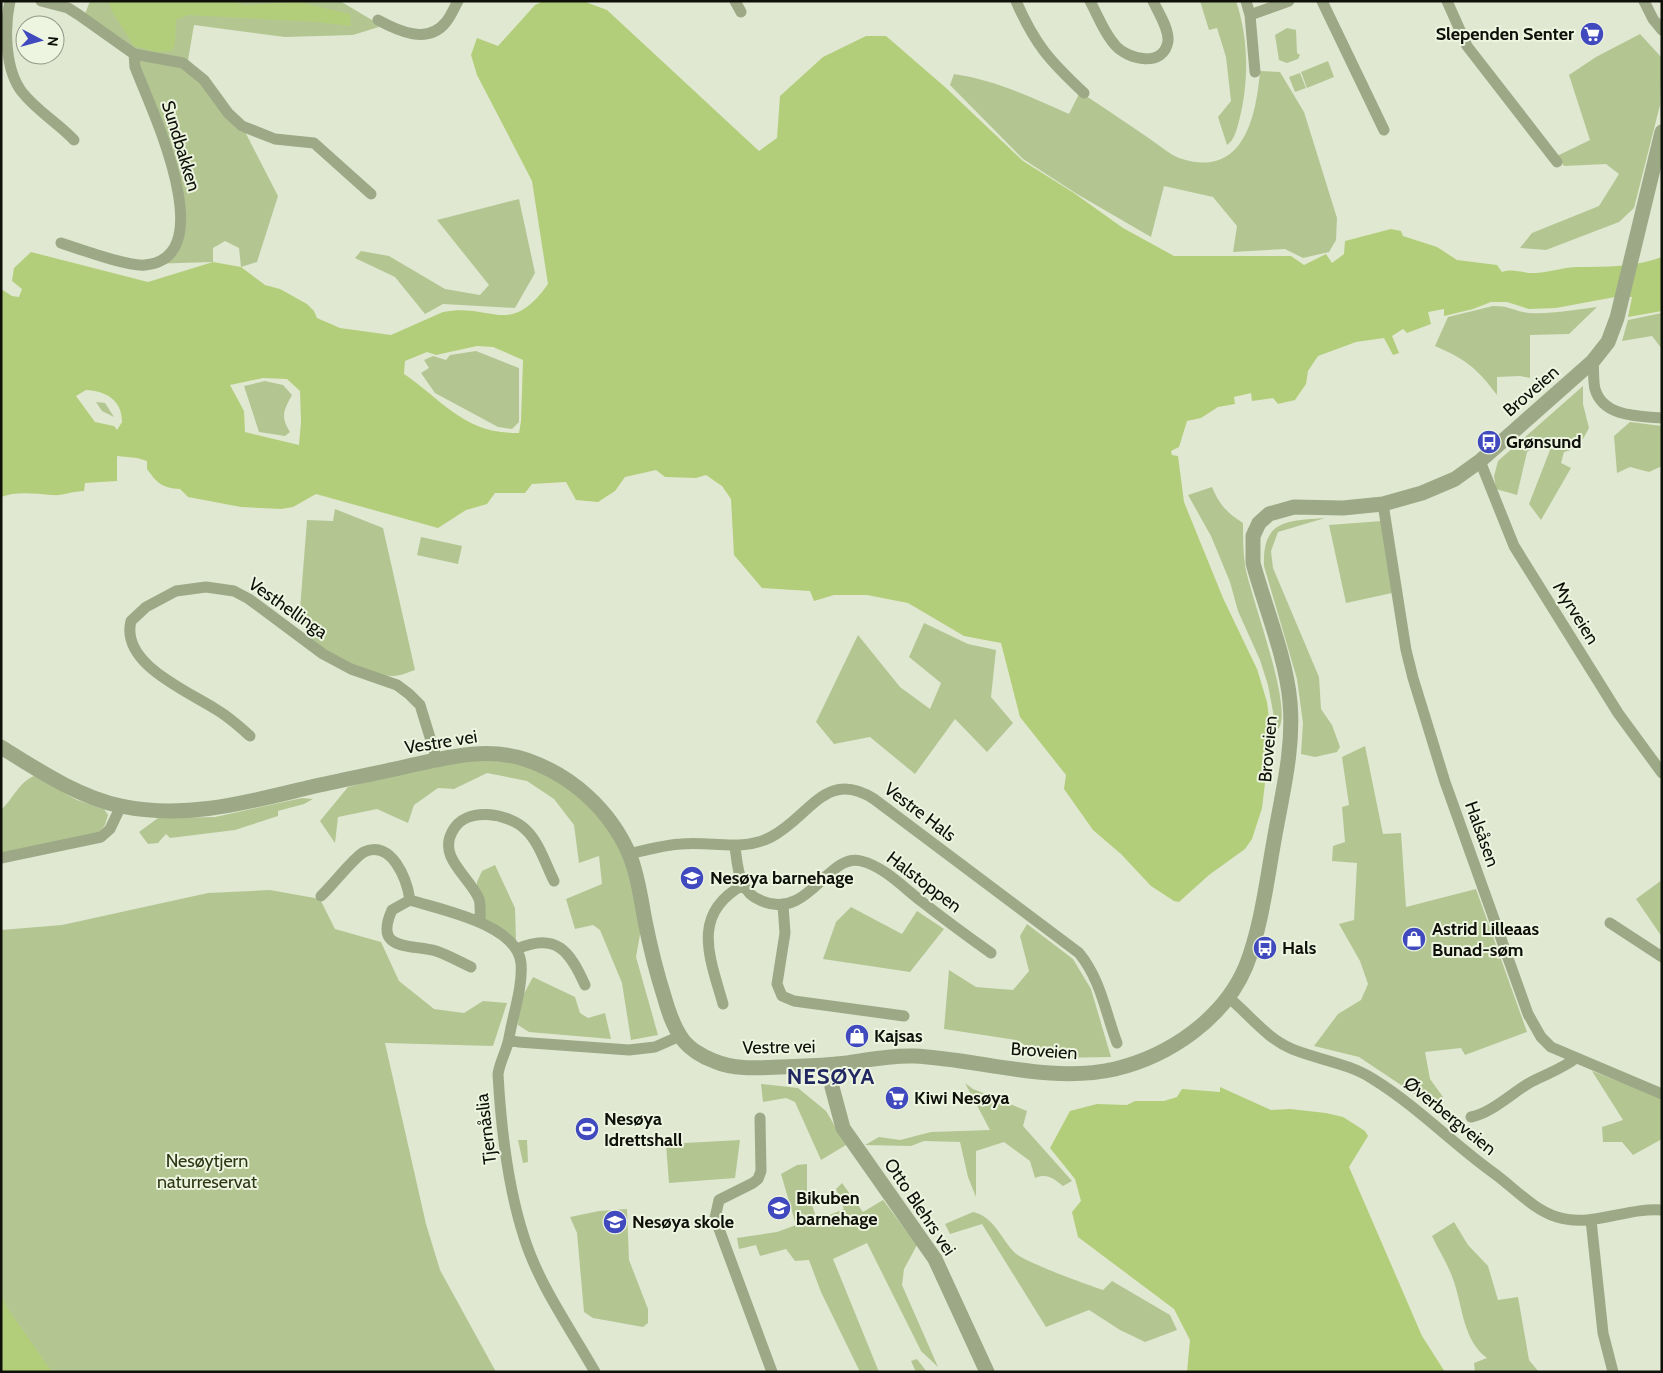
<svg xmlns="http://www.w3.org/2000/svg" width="1663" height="1373" viewBox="0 0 1663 1373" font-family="Cabin,sans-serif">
<rect width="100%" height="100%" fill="#e0e8d2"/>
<path fill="#b3c692" d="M 90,1 L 340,1 L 382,26 L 353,35 L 285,37 L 194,25 L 188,60 L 239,120 L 278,196 L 257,262 L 241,267 L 239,248 L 225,241 L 213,248 L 213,262 L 148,264 L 167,255 L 176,235 L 181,207 L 130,54 L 85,14 Z
M 1200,1 L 1236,1 C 1249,39 1249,83 1239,121 C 1236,131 1235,139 1227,145 L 1218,117 L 1231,101 L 1226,57 L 1217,28 L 1209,30 Z
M 1287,28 L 1296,30 L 1297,53 L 1300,55 L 1298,59 L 1287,63 L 1279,60 L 1275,35 Z
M 1640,34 L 1662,58 L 1660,105 L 1634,208 L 1619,222 L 1546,250 L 1520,248 L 1532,233 L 1599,206 L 1619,174 L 1606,164 L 1564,166 L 1557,156 L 1590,140 L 1569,75 L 1596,57 Z
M 1328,61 L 1334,77 L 1307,88 L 1301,72 Z
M 1260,71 L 1280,72 L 1304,112 L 1337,218 L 1336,240 L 1329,252 L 1303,258 L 1285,249 L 1233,252 L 1237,226 L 1213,197 L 1164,186 L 1151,237 L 1077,194 L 1023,159 L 950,85 L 954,74 C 995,80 1031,97 1069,114 L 1080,92 C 1104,108 1127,123 1150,139 C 1159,145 1169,154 1179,158 C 1243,180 1256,118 1260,71 Z
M 1300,73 L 1306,88 L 1295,92 L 1289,77 Z
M 519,199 L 535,273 L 515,308 L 443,304 L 425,314 L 395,277 L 355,258 L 361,251 L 389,256 L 445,289 L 480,295 L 489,285 L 437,220 Z
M 1493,306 C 1508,306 1510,309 1523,312 C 1541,316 1578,309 1597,307 L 1569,334 L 1530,335 L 1530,378 L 1520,376 L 1497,377 L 1497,395 C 1477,368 1465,359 1435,346 L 1448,317 Z
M 1662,313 L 1662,349 L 1652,336 L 1622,341 L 1628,320 Z
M 476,351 L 519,368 L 519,422 L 512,429 L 498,427 L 435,393 L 421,373 L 429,368 L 424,360 L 433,356 L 446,360 L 450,355 Z
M 265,381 L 283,385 L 292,395 C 284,410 280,416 290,432 L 285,436 L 259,432 L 244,386 Z
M 1583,386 L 1583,404 L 1589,428 L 1578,448 L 1564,452 L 1561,463 L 1571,468 L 1541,520 L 1529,504 L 1550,450 L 1543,441 L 1527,452 L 1517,495 L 1496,489 L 1494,476 L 1498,461 Z
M 96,402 L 105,403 L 114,417 L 102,411 Z
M 1630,422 L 1662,426 L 1662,466 L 1649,472 L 1630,467 L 1617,473 L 1614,436 Z
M 1212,487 C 1219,504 1227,513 1243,523 C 1243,537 1243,551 1245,565 C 1249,593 1295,711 1278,729 L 1276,728 L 1268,685 L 1260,660 L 1238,611 L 1230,582 L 1211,536 L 1188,495 Z
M 335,509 L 383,528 L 415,670 C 409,672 400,676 393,676 C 364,676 334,655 310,642 L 300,609 L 307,520 L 333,521 Z
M 1325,518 L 1278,532 L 1271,551 L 1273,568 L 1319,677 L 1321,709 L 1332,725 L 1340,747 L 1337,752 L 1315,757 L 1301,754 L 1303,723 L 1297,679 L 1264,566 C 1262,519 1288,521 1325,518 Z
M 1382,521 L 1392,593 L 1346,603 L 1329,525 Z
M 421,537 L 462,546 L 458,564 L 417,555 Z
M 924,623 L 968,644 L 996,650 L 991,697 L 1013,723 L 987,752 L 955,719 L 915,774 L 870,737 L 834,744 L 816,722 L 858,635 L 900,687 L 930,709 L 941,683 L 909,657 Z
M 1365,746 L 1383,834 L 1401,833 L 1406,907 L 1476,889 L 1527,1032 L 1465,1055 L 1461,1048 L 1425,1052 L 1430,1079 L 1443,1097 L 1437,1109 L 1359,1057 L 1314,1046 L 1338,1014 L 1361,1000 L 1368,984 L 1360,961 L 1339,924 L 1354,920 L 1357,863 L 1332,861 L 1333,846 L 1345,842 L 1342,807 L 1349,805 L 1342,757 Z
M 470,760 L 516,761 L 571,787 L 613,834 L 624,857 L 641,929 L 636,957 L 658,1035 L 631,1040 L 622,983 L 600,930 L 593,925 L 575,929 L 566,899 L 602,884 L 599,856 L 579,863 L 574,825 L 554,799 L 527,781 L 487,773 L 454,789 L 438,788 L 414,805 L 408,823 L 377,809 L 338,817 L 335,843 L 320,821 L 348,787 L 438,764 Z
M 34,776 L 77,800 L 104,809 L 108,815 L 105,825 L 99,832 L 1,855 L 1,810 C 13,799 19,782 34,776 Z
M 302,798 L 313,799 L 304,804 L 278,811 L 278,816 L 235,830 L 170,838 L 166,834 L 158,843 L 148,844 L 139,832 L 158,818 L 215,817 Z
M 495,865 L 515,908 L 516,942 L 485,919 L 477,893 L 477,882 L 482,871 Z
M 1662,880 L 1662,937 L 1636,899 Z
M 270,890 L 320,899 L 335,929 L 381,942 L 399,981 L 434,1009 L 464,1013 L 483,1001 L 507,1003 L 493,1046 L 385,1043 L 426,1224 L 440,1270 L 496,1372 L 1,1372 L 1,930 L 62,925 L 208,893 Z
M 851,907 L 902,934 L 917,911 L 944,929 L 910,972 L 823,959 L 836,922 Z
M 1027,924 L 1073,959 L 1091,989 L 1111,1057 L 1048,1058 L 1016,1040 L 944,1029 L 949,970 L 976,987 L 1013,990 L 1029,971 L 1020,936 Z
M 533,977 L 575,997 L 580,1013 L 588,1018 L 605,1013 L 611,1039 L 529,1032 L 518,1025 L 520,1001 Z
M 1592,1071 L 1662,1098 L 1662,1139 L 1633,1155 L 1622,1142 L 1603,1142 L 1602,1127 L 1623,1120 Z
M 965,1083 L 973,1089 L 1027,1111 L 1023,1126 L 1072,1181 L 1063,1186 C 1053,1178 1047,1173 1035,1178 L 1030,1161 L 1004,1142 L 976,1151 L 976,1197 L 968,1177 L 960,1142 L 924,1141 L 911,1146 L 865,1145 L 879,1137 L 900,1140 L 931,1132 L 990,1130 Z
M 761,1084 L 798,1088 L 826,1111 L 846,1145 L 821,1160 L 795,1102 L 786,1098 L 763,1102 Z
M 518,1140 L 527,1140 L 528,1162 L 523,1163 Z
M 740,1140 L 735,1178 L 669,1183 L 666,1144 Z
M 807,1164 L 807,1190 L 817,1220 L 844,1209 L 836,1189 L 842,1183 L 863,1212 L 883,1200 L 917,1245 L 904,1269 L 902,1285 L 938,1367 L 921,1351 L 867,1243 L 833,1259 L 879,1372 L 860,1372 L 821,1292 L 809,1260 L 795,1261 L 786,1249 L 760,1256 L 756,1245 L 739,1249 L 737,1238 L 777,1232 L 796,1225 L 781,1174 L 797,1165 Z
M 627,1209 L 629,1260 L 648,1309 L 648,1323 L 643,1327 L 593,1318 L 584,1312 L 577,1233 L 570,1217 L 599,1211 Z
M 973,1212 C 993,1216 1001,1238 1014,1252 C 1023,1262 1086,1284 1103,1290 L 1112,1281 L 1170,1315 L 1177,1330 L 1145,1342 L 1120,1330 L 1089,1310 L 1046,1327 L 982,1224 L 950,1234 L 945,1224 Z
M 1454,1222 L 1468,1245 L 1488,1266 L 1498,1300 L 1518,1297 L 1529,1360 L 1539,1372 L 1475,1372 L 1474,1363 L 1487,1358 C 1463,1340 1463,1308 1454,1282 C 1449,1266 1439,1251 1432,1236 Z
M 917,1359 L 927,1372 L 916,1372 L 911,1361 Z"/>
<path fill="#b3ce7a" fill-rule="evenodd" d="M 109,1 L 229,1 L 245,5 L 298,2 L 350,14 L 351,26 L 317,22 L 188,15 L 176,20 L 175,42 L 172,51 L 157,52 L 134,46 L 112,11 Z
M 544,1 L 583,1 L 607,10 L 759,151 L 777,138 L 780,96 L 823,57 L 866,36 L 886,36 L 945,87 L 1023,161 L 1074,193 L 1123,228 L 1174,256 L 1291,256 L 1304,265 L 1326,254 L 1332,263 L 1344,254 L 1345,241 L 1391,229 L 1401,231 L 1403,236 L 1437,247 L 1457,260 L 1497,265 L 1502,272 C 1514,268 1524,274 1536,273 C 1550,272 1564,267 1578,267 C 1605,267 1636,267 1662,257 L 1662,311 L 1628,317 L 1632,297 L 1615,297 L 1556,308 L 1529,309 L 1507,302 L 1491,302 L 1473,309 L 1444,316 L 1444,309 L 1428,312 L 1431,324 L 1407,333 L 1403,329 L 1392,336 L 1399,353 L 1393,355 L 1384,338 L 1356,342 L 1318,356 L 1308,371 L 1306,384 L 1295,400 L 1278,404 L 1273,398 L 1252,401 L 1251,393 L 1234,397 L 1235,404 L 1218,407 L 1201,418 L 1187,421 L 1179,447 L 1171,451 L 1172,455 L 1178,456 L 1184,502 L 1223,598 L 1257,669 L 1267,702 L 1271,734 L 1262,808 L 1252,839 L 1245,849 L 1209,875 L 1179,902 L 1174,901 L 1151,886 L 1121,854 L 1093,830 L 1064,789 L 1066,775 L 1020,717 L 1001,643 L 964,636 L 908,603 L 867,595 L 834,595 L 814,601 L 810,591 L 762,588 L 734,555 L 731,499 L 722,486 L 706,475 L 696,478 L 665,477 L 656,470 L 625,477 L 615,491 L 598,502 L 576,500 L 566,482 L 532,484 L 525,493 L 495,493 L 487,504 L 466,510 L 438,528 L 316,494 L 293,507 L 281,509 L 241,507 L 188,497 L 180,489 C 162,488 157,483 147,469 L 147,461 L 137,458 L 117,456 L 117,481 L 85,483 L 84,491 C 73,491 63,496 52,495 C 35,494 17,491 1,497 L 1,289 L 12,296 L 19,297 L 22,289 L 12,281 L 14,268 L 31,252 L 148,282 L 213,262 L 241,267 L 265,285 L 280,289 L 307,304 L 314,311 L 317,318 L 340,328 L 391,335 L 443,312 C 492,302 509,339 548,284 L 532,181 L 477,75 L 471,55 L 477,38 L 498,46 L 535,5 ZM 477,346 L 493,347 L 523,360 L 521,421 L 519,433 C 464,434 444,401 404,374 L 405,361 L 427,352 L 436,355 ZM 263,378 L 287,379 L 300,391 L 301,422 L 299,445 L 245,432 L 244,411 L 230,385 ZM 86,390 C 106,391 122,400 122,422 L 117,430 L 114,426 L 95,422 L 76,396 Z
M 1220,1087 L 1271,1110 L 1290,1109 L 1326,1113 L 1343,1117 L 1365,1131 L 1368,1136 L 1349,1167 L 1422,1336 L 1445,1372 L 1187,1372 L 1190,1340 L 1174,1309 L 1078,1237 L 1072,1212 L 1081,1201 L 1075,1179 L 1050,1148 L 1070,1111 L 1097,1104 L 1127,1105 L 1135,1101 L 1164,1101 L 1177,1097 L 1182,1089 L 1220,1092 Z
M 1,1295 L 6,1306 L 52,1372 L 1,1372 Z"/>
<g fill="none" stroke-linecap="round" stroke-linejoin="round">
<path stroke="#9da986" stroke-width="11" d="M 10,1 C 4,28 5,70 22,92 C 37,111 58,123 74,140
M 41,1 L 68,8 L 79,15 L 134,54 L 183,63 L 204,80 L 228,113 L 242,126 L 275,139 L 314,143 L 371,194
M 735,1 L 741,12
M 1016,1 C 1035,45 1050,61 1084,93
M 1090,1 C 1098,16 1104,33 1115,45 C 1128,60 1164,68 1168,41 C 1169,28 1158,12 1153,1
M 1246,1 L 1250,15 L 1255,72
M 1322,1 L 1384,130
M 1447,1 L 1467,46 L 1557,162
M 1644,1 L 1653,19 L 1662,30
M 1250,15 L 1289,1
M 378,20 C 398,31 428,45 446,22 C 451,16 454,8 458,1
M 61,243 C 80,249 128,267 145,265 C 224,258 149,104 135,67 L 134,54
M 1593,361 C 1594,370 1593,381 1595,389 C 1603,417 1638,416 1662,418
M 1480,461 L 1514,546 L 1618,713 L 1662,773
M 1383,504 L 1406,650 L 1413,678 L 1445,782 L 1528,1014 L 1541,1037 L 1551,1047 L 1662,1094
M 250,736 C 240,727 229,717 217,710 C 188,691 120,664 131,621 L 146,607 L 176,591 L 206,587 L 234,591 L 249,599 L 323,654 L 351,669 L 397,685 L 409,694 L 420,705 L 437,760
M 735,847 C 738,868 738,892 762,901 C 809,921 828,852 861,861 C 883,866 903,887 921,901 C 944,919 967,936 991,953
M 629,854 C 646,850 664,845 681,844 C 713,841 741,852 771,837 C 810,817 825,768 874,799 L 1079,953 C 1101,980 1105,1011 1117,1043
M 1,858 L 101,837 L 110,829 L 121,806
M 321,896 C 332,886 354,857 364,852 C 392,839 407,880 410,900
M 783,905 L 785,933 L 777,984 L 782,996 L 794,1001 L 904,1016
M 480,922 C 480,915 481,906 479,899 C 470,877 438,858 452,832 C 465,805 509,813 526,830 C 539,842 546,865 554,881
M 1610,923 L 1662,957
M 517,949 C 556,932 570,951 585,985
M 471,967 C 460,962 448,955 436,951 C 411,944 373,952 392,910 L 410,900 C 441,910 517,924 521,963 C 523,987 513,1014 509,1038 C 507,1050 500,1061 498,1074 C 501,1128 507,1185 524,1237 C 539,1285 570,1328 595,1372
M 1228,997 C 1249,1014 1266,1038 1292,1049 C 1319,1060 1348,1063 1373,1079 C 1417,1106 1453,1144 1495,1174 C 1514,1188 1534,1210 1557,1217 C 1592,1228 1627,1207 1662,1210
M 723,1004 C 710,958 690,914 743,885
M 509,1040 L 518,1042 L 629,1050 L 655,1047 L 680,1036
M 1471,1117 C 1492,1113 1513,1092 1531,1082 C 1546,1074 1562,1069 1576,1058
M 760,1118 L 761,1171 L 758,1179 L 753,1183 L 719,1200 L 715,1218 L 772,1372
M 1591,1220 L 1603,1333 L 1613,1372"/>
<path stroke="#9da986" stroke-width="15" d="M 1,747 C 38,770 78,797 121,806 C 186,820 248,802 311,787 C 342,780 373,774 404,767 C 445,758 487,746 527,760 C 573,776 611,811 630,856 C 638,876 641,900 645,921 C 650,946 656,971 664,996 C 668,1010 673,1027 683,1040 C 690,1049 703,1057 714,1061 C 735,1070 758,1068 780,1067 C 799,1066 819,1066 838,1064 C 863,1061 888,1055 914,1056 C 980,1059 1049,1084 1115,1069 C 1169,1056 1224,1019 1246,966 C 1262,925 1267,878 1275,835 C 1283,790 1294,747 1290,702 C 1286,657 1265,607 1253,563 L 1253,536 L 1259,523 L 1269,514 L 1294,507 L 1343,508 L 1383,504 L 1422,493 L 1455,479 L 1480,461 L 1593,361 L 1608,342 L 1617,318 L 1662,132
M 837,1064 L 832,1087 L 843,1128 L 935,1259 L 987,1372"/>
</g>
<defs>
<g id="supermarket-disc" transform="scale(1.25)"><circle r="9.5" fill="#404abe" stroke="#edf5e0"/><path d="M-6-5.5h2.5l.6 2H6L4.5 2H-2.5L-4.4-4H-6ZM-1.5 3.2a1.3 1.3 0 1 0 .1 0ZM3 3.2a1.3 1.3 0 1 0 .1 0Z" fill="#fff"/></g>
<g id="bus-disc" transform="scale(1.25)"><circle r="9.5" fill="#404abe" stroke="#edf5e0"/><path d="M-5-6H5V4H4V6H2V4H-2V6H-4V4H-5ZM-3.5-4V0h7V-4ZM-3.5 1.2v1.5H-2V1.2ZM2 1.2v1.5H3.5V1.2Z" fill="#fff"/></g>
<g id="school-disc" transform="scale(1.25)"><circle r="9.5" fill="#404abe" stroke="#edf5e0"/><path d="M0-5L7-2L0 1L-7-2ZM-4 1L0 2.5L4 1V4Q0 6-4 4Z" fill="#fff"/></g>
<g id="shop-disc" transform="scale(1.25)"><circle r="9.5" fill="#404abe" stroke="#edf5e0"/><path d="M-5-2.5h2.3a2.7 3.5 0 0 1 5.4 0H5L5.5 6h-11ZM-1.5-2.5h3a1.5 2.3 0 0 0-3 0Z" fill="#fff"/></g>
<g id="stadium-disc" transform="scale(1.25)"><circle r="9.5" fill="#404abe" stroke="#edf5e0"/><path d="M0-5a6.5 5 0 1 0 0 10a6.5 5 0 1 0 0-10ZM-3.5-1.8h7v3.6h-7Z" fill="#fff"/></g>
</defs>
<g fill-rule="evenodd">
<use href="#supermarket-disc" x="1592" y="34"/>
<use href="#bus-disc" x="1489" y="442"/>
<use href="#school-disc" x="692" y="878"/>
<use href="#shop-disc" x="1414" y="939"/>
<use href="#bus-disc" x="1265" y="948"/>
<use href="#shop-disc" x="857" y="1036"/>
<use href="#supermarket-disc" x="897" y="1098"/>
<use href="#stadium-disc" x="587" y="1129"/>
<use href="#school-disc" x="779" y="1208"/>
<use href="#school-disc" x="615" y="1222"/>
</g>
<g text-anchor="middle" stroke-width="4" stroke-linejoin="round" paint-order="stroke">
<g font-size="18" font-weight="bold" fill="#0e1009" stroke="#edf5e0" text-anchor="start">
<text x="1574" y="40" text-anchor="end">Slependen Senter</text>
<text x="1506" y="448">Grønsund</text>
<text x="710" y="884">Nesøya barnehage</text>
<text x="1432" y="935">Astrid Lilleaas<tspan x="1432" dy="21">Bunad-søm</tspan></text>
<text x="1282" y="954">Hals</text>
<text x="874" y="1042">Kajsas</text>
<text x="914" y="1104">Kiwi Nesøya</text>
<text x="604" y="1125">Nesøya<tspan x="604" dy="21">Idrettshall</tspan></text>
<text x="796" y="1204">Bikuben<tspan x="796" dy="21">barnehage</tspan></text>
<text x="632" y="1228">Nesøya skole</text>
</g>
<g font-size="18" fill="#0e1009" stroke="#edf5e0">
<text transform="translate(181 146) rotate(73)" y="6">Sundbakken</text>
<text transform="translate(1531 391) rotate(-41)" y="6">Broveien</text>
<text transform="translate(288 608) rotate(35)" y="6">Vesthellinga</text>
<text transform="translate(1576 613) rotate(58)" y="6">Myrveien</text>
<text transform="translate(441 742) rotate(-9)" y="6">Vestre vei</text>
<text transform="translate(1268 749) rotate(-85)" y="6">Broveien</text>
<text transform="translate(920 812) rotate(37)" y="6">Vestre Hals</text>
<text transform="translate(1482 834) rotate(70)" y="6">Halsåsen</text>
<text transform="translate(924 882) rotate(37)" y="6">Halstoppen</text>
<text transform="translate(779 1047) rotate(-1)" y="6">Vestre vei</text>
<text transform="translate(1044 1051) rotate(4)" y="6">Broveien</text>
<text transform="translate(1450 1116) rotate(39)" y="6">Øverbergveien</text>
<text transform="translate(486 1129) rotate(-97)" y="6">Tjernåslia</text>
<text transform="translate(920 1207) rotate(56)" y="6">Otto Blehrs vei</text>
</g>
<g font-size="18" fill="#2d3714" stroke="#edf5e0">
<text x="207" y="1167">Nesøytjern<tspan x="207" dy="21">naturreservat</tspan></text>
</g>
<g font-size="22" font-weight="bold" letter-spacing="1" fill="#212861" stroke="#edf5e0">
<text x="831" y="1084">NESØYA</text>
</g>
</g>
<rect width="1663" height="1373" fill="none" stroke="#0e1009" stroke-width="5"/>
<g transform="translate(40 40) rotate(96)"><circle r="24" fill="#edf5e0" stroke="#94998a"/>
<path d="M0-4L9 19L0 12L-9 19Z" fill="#404abe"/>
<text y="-8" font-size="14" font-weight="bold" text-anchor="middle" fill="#0e1009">N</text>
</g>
</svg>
